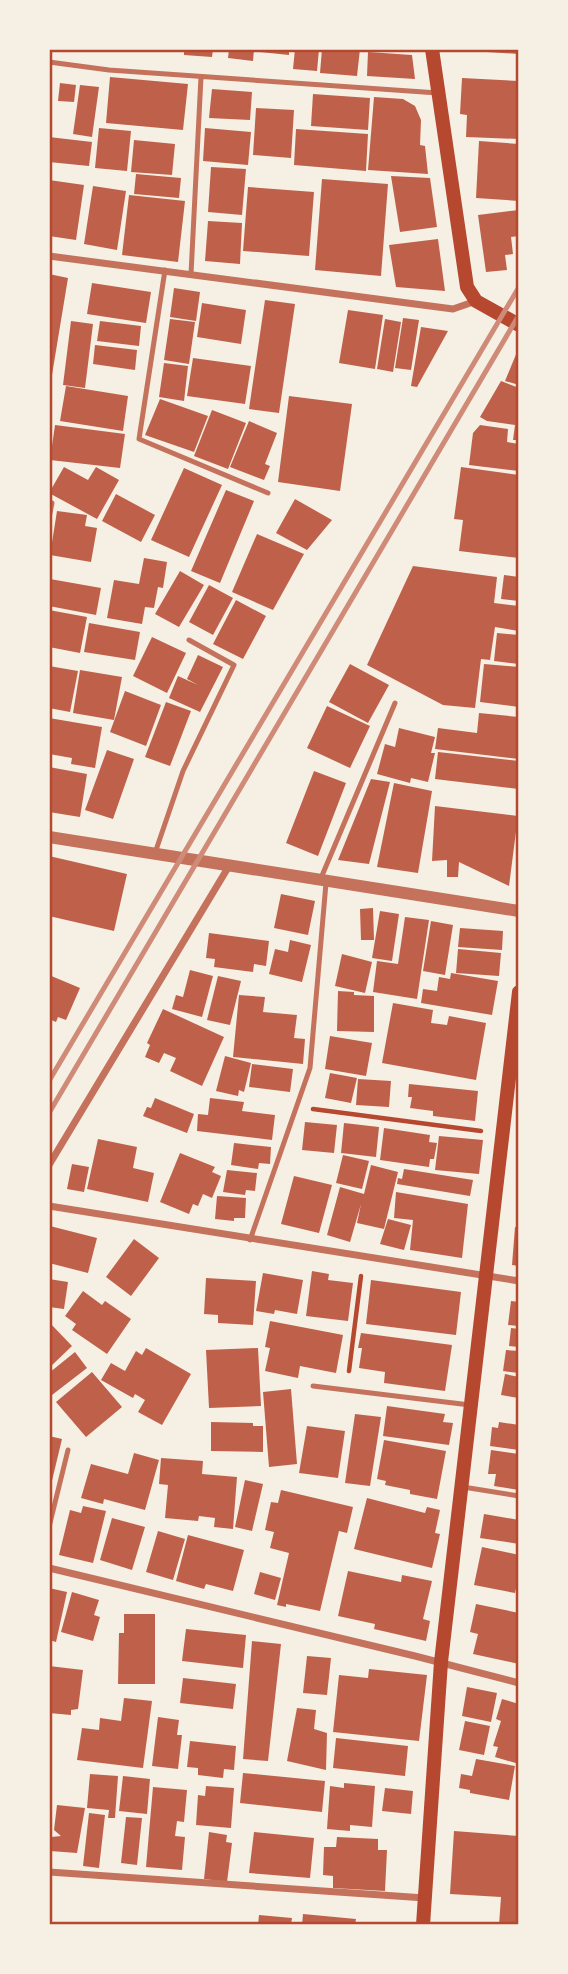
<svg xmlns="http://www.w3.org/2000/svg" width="568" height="1974" viewBox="0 0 568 1974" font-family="'PT Serif',serif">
<rect width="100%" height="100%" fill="#f6efe4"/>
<path fill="#bf614a" d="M 184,49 L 213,49 L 212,57 L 184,55 Z
M 229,49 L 254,49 L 253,61 L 228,58 Z
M 261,49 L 289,49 L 289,55 L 260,52 Z
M 295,49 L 319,49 L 317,71 L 293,69 Z
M 322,49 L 360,49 L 357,76 L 320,73 Z
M 472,49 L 519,49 L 519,54 L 472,51 Z
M 368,52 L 412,55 L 415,79 L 367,76 Z
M 110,77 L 188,84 L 183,130 L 106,123 Z
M 462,78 L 519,81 L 519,139 L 466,137 L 467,115 L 460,114 Z
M 60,83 L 76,85 L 74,102 L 58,101 Z
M 80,85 L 99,87 L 92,137 L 73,134 Z
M 212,89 L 252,92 L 250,120 L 209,118 Z
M 313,94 L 370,98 L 368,130 L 311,126 Z
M 374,97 L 403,99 L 415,106 L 421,120 L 420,145 L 425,146 L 428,174 L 368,170 Z
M 256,108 L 294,110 L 291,158 L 253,155 Z
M 99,128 L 131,131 L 127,171 L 95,168 Z
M 205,128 L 251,132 L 248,165 L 203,161 Z
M 296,129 L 368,134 L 366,171 L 294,165 Z
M 49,137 L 92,142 L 89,166 L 49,162 Z
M 134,140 L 175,144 L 172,175 L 131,172 Z
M 479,141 L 519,144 L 519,201 L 476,198 Z
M 211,167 L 246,169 L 242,215 L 208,212 Z
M 136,174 L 181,178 L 179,198 L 134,194 Z
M 391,176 L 430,178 L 437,227 L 400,232 Z
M 322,179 L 388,184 L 381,276 L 315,270 Z
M 49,180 L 84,185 L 76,240 L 49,236 Z
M 93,186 L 126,191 L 117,250 L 84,244 Z
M 248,187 L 314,192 L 309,256 L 243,251 Z
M 129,195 L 185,201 L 178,262 L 122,255 Z
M 519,210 L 519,236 L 511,237 L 513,254 L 505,255 L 507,270 L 486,272 L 478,215 Z
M 208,221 L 242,223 L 240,264 L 205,261 Z
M 438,239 L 445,291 L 396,287 L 389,245 Z
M 49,274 L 68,278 L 50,387 L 49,386 Z
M 92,283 L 151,292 L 146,323 L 87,314 Z
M 174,288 L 200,292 L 196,321 L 170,317 Z
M 265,300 L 295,304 L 279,413 L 249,409 Z
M 202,303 L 246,310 L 241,344 L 197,337 Z
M 348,310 L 383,315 L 375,369 L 339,363 Z
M 403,318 L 419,320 L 411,370 L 395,368 Z
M 170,319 L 195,322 L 189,364 L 164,360 Z
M 385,319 L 401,322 L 393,372 L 377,369 Z
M 71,321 L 93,324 L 85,388 L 63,385 Z
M 100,321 L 141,326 L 139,346 L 97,341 Z
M 421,327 L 448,331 L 417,387 L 411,386 Z
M 95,345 L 137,350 L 135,370 L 93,364 Z
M 517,352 L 519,353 L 519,385 L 505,381 Z
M 193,358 L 251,366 L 245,404 L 187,396 Z
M 164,363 L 188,366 L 184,401 L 159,397 Z
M 501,381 L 519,388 L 519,440 L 513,440 L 515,425 L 487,421 L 480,417 Z
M 66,386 L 128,396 L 123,431 L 60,421 Z
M 289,396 L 352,404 L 340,491 L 278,482 Z
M 160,399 L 208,416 L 194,452 L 145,435 Z
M 212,410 L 246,423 L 228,469 L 194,456 Z
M 249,421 L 277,433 L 265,464 L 270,466 L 264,480 L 230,467 Z
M 55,425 L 125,434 L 120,468 L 50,460 Z
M 480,425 L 508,429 L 507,442 L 519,444 L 519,471 L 469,465 L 473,433 Z
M 64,467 L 88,480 L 96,467 L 119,480 L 97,519 L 49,493 Z
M 461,467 L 519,475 L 519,558 L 459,551 L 463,520 L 454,519 Z
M 184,468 L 222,485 L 189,557 L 151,540 Z
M 226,490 L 254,501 L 220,583 L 191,571 Z
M 116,494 L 155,515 L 141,542 L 102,521 Z
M 295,499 L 332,520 L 307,550 L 276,533 Z
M 57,511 L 87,515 L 85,526 L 97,528 L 91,562 L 50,555 Z
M 257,534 L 304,554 L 273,610 L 232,592 Z
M 144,558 L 167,562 L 163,588 L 158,587 L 154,608 L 145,607 L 142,624 L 107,618 L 114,580 L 139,584 Z
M 413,566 L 497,577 L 494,603 L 519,606 L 519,631 L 495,627 L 490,660 L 481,659 L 475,708 L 443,705 L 367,665 Z
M 180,571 L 204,585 L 179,627 L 155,614 Z
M 504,575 L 519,577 L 519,601 L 501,599 Z
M 50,579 L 101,588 L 96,615 L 49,606 Z
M 209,585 L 233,598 L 213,635 L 189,622 Z
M 236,600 L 266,616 L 243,659 L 213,644 Z
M 49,610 L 87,617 L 80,653 L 49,647 Z
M 89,623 L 140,632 L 135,660 L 84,652 Z
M 497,633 L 519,635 L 519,664 L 494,661 Z
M 152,637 L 186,653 L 167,693 L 133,676 Z
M 198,655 L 223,667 L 200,712 L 169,698 L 178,676 L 198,685 L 187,679 Z
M 350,664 L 389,685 L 368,723 L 329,702 Z
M 484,664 L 519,667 L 519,707 L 480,702 Z
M 49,666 L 78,671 L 70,712 L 49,708 Z
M 80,670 L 122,677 L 114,720 L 73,713 Z
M 125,691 L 161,705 L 146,746 L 110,732 Z
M 166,702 L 191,711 L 170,766 L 145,757 Z
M 327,706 L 370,726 L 350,768 L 307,748 Z
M 479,713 L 519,717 L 519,759 L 435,749 L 438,728 L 477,733 Z
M 49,718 L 102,727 L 95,768 L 71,764 L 72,758 L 49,754 Z
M 399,728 L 435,737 L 431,753 L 435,753 L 428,782 L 411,778 L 410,783 L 377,774 L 385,744 L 395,747 Z
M 107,750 L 134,759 L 113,819 L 85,810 Z
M 438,752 L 519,761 L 519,789 L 435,779 Z
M 49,767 L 87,774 L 80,817 L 49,812 Z
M 314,771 L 346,783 L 318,856 L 286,843 Z
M 371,779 L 390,782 L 369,864 L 338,860 Z
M 394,783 L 432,791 L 418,873 L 377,867 Z
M 435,806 L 518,816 L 509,886 L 459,862 L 458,877 L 447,877 L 447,860 L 432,861 Z
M 49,856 L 127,874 L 114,931 L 49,916 Z
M 281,894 L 315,901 L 308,935 L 274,928 Z
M 373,908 L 374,940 L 361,940 L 360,909 Z
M 380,911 L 399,914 L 392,961 L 372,958 Z
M 405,917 L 429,920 L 417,999 L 373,992 L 377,961 L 398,964 Z
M 431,921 L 453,925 L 445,975 L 423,971 Z
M 460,928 L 503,931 L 502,950 L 458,947 Z
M 209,933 L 269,941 L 266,966 L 254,964 L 253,972 L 214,967 L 215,959 L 206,958 Z
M 290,940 L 311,945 L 302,982 L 269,974 L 275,949 L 288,952 Z
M 458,949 L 501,953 L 499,976 L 456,973 Z
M 342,954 L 372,962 L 365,993 L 335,986 Z
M 190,970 L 213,976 L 202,1017 L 172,1009 L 176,995 L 183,997 Z
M 451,973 L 498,981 L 492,1015 L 421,1003 L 423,989 L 437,991 L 439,977 L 450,979 Z
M 49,975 L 80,988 L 66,1020 L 58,1017 L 56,1022 L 49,1019 Z
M 218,976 L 241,981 L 230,1025 L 207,1020 Z
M 338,991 L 354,992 L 354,995 L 374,996 L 374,1032 L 337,1031 Z
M 239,995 L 265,997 L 263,1012 L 297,1015 L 294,1038 L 305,1039 L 303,1064 L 233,1057 Z
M 393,1003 L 433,1010 L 431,1023 L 447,1025 L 449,1016 L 486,1023 L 476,1080 L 382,1063 Z
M 163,1009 L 224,1037 L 202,1086 L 170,1071 L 176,1058 L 164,1053 L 159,1063 L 145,1057 L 150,1045 L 147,1043 Z
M 330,1036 L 372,1043 L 366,1076 L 325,1069 Z
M 225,1056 L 251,1063 L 244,1092 L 239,1090 L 238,1096 L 216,1091 Z
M 252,1064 L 293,1069 L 290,1092 L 249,1087 Z
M 330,1073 L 357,1078 L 351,1103 L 325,1098 Z
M 358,1079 L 391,1081 L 389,1107 L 356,1105 Z
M 409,1084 L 478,1091 L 475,1121 L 433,1116 L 433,1111 L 410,1108 L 412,1097 L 408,1097 Z
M 155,1098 L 194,1114 L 187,1133 L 143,1116 L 147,1107 L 151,1108 Z
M 210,1098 L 244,1102 L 242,1111 L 275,1115 L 272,1140 L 197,1131 L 198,1114 L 208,1115 Z
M 305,1122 L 337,1125 L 334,1153 L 302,1150 Z
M 344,1123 L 379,1127 L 376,1157 L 341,1153 Z
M 384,1128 L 430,1135 L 429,1142 L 437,1143 L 434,1159 L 430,1159 L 429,1167 L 380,1160 Z
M 439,1136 L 483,1140 L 479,1174 L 435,1170 Z
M 98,1139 L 137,1147 L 133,1168 L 154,1173 L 148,1202 L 87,1189 Z
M 234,1143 L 271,1147 L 270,1164 L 259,1163 L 258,1169 L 231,1165 Z
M 180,1153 L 215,1167 L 212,1172 L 221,1176 L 212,1198 L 203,1194 L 198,1206 L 193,1204 L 189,1214 L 160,1202 Z
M 343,1155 L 369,1161 L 362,1189 L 336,1183 Z
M 72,1164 L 89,1167 L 84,1192 L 67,1189 Z
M 371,1165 L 398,1172 L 384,1229 L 357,1223 L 361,1204 L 350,1242 L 327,1235 L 340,1187 L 364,1194 Z
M 404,1169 L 473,1180 L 470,1196 L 397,1184 L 398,1178 L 402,1179 Z
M 227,1170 L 257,1173 L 255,1191 L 246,1190 L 245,1195 L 223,1192 Z
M 294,1176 L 332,1185 L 319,1233 L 281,1224 Z
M 396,1192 L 468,1204 L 462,1258 L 410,1250 L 413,1220 L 394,1218 Z
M 217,1196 L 246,1198 L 245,1218 L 234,1218 L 234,1221 L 215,1219 Z
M 388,1219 L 411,1225 L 404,1250 L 380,1244 Z
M 50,1226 L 97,1238 L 88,1273 L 49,1263 Z
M 515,1227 L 519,1228 L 519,1266 L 512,1265 Z
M 134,1239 L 159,1258 L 131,1296 L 106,1277 Z
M 312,1271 L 329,1274 L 328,1280 L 353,1283 L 348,1321 L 306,1316 Z
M 263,1273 L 303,1280 L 297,1314 L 275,1310 L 274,1314 L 256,1311 Z
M 206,1278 L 256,1281 L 253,1325 L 218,1323 L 218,1315 L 204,1314 Z
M 49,1279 L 68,1282 L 64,1309 L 49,1307 Z
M 371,1280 L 461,1292 L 456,1335 L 366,1324 Z
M 83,1291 L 102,1305 L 105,1301 L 131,1319 L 107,1354 L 72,1330 L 76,1324 L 65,1316 Z
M 511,1301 L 519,1302 L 519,1326 L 508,1325 Z
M 270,1321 L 343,1335 L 336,1373 L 300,1366 L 298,1378 L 265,1371 L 270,1348 L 265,1347 Z
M 49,1322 L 72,1346 L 49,1368 Z
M 511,1328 L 519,1329 L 519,1347 L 509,1346 Z
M 361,1333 L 452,1345 L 445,1391 L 384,1383 L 385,1372 L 359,1368 L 362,1348 L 358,1348 Z
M 146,1348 L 191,1374 L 162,1425 L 138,1412 L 145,1400 L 135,1394 L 133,1398 L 101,1380 L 111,1363 L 125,1371 L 136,1351 L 142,1355 Z
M 258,1348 L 261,1406 L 209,1408 L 206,1350 Z
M 506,1350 L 519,1351 L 519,1373 L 503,1371 Z
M 75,1352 L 87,1368 L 52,1395 L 49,1391 L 49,1373 Z
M 92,1372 L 122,1407 L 86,1437 L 56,1402 Z
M 505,1374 L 519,1377 L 519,1398 L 501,1395 Z
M 291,1389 L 297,1464 L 269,1467 L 263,1392 Z
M 387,1406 L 445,1414 L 443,1422 L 453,1423 L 449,1445 L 383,1436 Z
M 355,1414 L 381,1417 L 370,1486 L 345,1483 Z
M 211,1422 L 253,1423 L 253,1426 L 263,1426 L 263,1452 L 211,1451 Z
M 499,1422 L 519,1425 L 519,1450 L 490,1446 L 492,1427 L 498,1428 Z
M 307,1426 L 345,1431 L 338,1478 L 299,1473 Z
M 49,1436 L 62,1439 L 50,1489 L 49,1489 Z
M 384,1440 L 446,1451 L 437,1499 L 410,1494 L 410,1490 L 385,1485 L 386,1481 L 377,1479 Z
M 491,1450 L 519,1454 L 519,1490 L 494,1486 L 496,1474 L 488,1474 Z
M 134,1453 L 159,1460 L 145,1510 L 104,1499 L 103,1504 L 81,1498 L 91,1464 L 128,1474 Z
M 161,1458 L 203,1461 L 202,1474 L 237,1477 L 233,1529 L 214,1527 L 215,1518 L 199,1516 L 198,1521 L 165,1518 L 168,1485 L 159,1484 Z
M 245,1480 L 263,1484 L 252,1531 L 235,1527 Z
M 281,1490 L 353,1507 L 347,1533 L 339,1531 L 320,1611 L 286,1604 L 286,1607 L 277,1605 L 289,1553 L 270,1548 L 274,1532 L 265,1530 L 271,1502 L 278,1503 Z
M 367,1498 L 425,1513 L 427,1507 L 440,1510 L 435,1533 L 440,1534 L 432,1568 L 354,1549 Z
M 83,1506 L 106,1511 L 93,1563 L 59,1555 L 70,1510 L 81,1513 Z
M 484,1514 L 519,1520 L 519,1544 L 480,1538 Z
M 112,1518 L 145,1527 L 132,1570 L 100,1560 Z
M 158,1531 L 185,1539 L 173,1580 L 146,1572 Z
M 188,1535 L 244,1550 L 233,1591 L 206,1584 L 204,1589 L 176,1581 Z
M 482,1547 L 519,1555 L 519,1574 L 515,1593 L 474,1585 Z
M 348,1571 L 401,1582 L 402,1575 L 432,1581 L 423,1619 L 430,1621 L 426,1641 L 374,1629 L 375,1624 L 338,1616 Z
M 260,1572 L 281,1578 L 275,1600 L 254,1594 Z
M 49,1588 L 67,1592 L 56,1642 L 49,1640 Z
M 72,1592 L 99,1600 L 94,1615 L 100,1617 L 93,1641 L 61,1632 Z
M 476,1604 L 519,1613 L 519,1664 L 473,1654 L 478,1634 L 470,1632 Z
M 124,1614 L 155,1614 L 155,1684 L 118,1684 L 119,1633 L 124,1633 Z
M 186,1629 L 246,1635 L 243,1668 L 182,1661 Z
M 252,1641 L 281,1644 L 268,1761 L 243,1759 Z
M 307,1656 L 331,1658 L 327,1695 L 303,1693 Z
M 49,1666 L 83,1670 L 78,1709 L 71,1710 L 71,1715 L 49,1713 Z
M 369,1669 L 427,1675 L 419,1741 L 333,1732 L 339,1675 L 368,1678 Z
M 183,1678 L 236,1684 L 233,1709 L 180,1703 Z
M 467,1687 L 497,1693 L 491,1722 L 462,1716 Z
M 124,1698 L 152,1701 L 143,1768 L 77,1760 L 82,1728 L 99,1730 L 100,1718 L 121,1721 Z
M 502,1699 L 519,1704 L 519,1764 L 495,1757 L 498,1747 L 493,1746 L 501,1721 L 496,1719 Z
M 297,1708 L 316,1710 L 314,1729 L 327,1733 L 326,1770 L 287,1761 Z
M 158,1717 L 179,1720 L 177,1735 L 182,1735 L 178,1769 L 152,1766 Z
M 465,1721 L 490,1726 L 484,1755 L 459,1750 Z
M 336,1738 L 408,1746 L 405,1776 L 333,1768 Z
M 190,1741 L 236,1746 L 234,1770 L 224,1769 L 223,1778 L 198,1775 L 198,1768 L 187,1767 Z
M 476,1759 L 515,1766 L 509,1800 L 470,1793 L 470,1790 L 459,1788 L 461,1774 L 472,1776 Z
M 243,1773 L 325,1781 L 322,1812 L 240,1803 Z
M 90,1774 L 118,1776 L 115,1818 L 108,1818 L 109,1810 L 87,1808 Z
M 123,1776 L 150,1779 L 147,1814 L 119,1811 Z
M 344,1783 L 375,1786 L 372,1827 L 350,1825 L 350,1831 L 327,1829 L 330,1786 L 344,1788 Z
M 206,1786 L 234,1788 L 231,1828 L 196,1825 L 198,1795 L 205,1796 Z
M 153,1787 L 187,1790 L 184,1822 L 177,1821 L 175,1836 L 185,1837 L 182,1870 L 146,1867 Z
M 385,1788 L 413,1791 L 411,1814 L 382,1811 Z
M 57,1805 L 85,1808 L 77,1853 L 50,1851 L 51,1837 L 61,1836 L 54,1830 Z
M 89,1813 L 105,1815 L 99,1868 L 83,1866 Z
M 126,1817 L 142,1818 L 137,1865 L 121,1863 Z
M 454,1831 L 519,1836 L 519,1925 L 499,1925 L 501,1897 L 450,1894 Z
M 209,1832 L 227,1835 L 226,1842 L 232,1843 L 227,1882 L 204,1879 Z
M 254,1832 L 314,1838 L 310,1878 L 249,1873 Z
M 337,1837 L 378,1839 L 378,1850 L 387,1850 L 385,1891 L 333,1888 L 333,1876 L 323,1875 L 324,1847 L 336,1847 Z
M 303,1914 L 356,1919 L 355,1925 L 302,1925 Z
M 259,1915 L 292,1918 L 291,1925 L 258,1925 Z"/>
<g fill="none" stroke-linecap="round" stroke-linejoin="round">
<path stroke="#b5482f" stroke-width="4.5" d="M 313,1109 L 481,1131
M 349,1371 L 361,1276"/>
<path stroke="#c5725c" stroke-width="5" d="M 49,62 L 109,70 L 438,93
M 165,270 L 139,439 L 268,493
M 191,274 L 201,77
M 49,503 L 52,503 L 49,518
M 155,853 L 183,771 L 234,665 L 189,640
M 321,878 L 395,703
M 250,1240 L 310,1068 L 326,883
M 313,1386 L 470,1405
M 463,1487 L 519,1496
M 49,1527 L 68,1450"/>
<path stroke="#c5725c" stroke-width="7" d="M 49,256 L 453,309 L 476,301
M 49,1165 L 229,866
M 49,1206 L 519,1281
M 49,1568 L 415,1656 L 519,1683
M 49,1872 L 425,1898"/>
<path stroke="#c5725c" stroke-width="12" d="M 49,837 L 519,911"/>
<path stroke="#b5482f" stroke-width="14" d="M 432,49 L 467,287 L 476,301 L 519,325
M 423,1925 L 441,1662 L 519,992"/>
<path stroke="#cf8b77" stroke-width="5" d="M 49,1081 L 519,287
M 49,1113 L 519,315"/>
</g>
<rect width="568" height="1974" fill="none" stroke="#f6efe4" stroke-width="102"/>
<rect x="51" y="51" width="466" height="1872" fill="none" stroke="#b5482f" stroke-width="2.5"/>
</svg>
